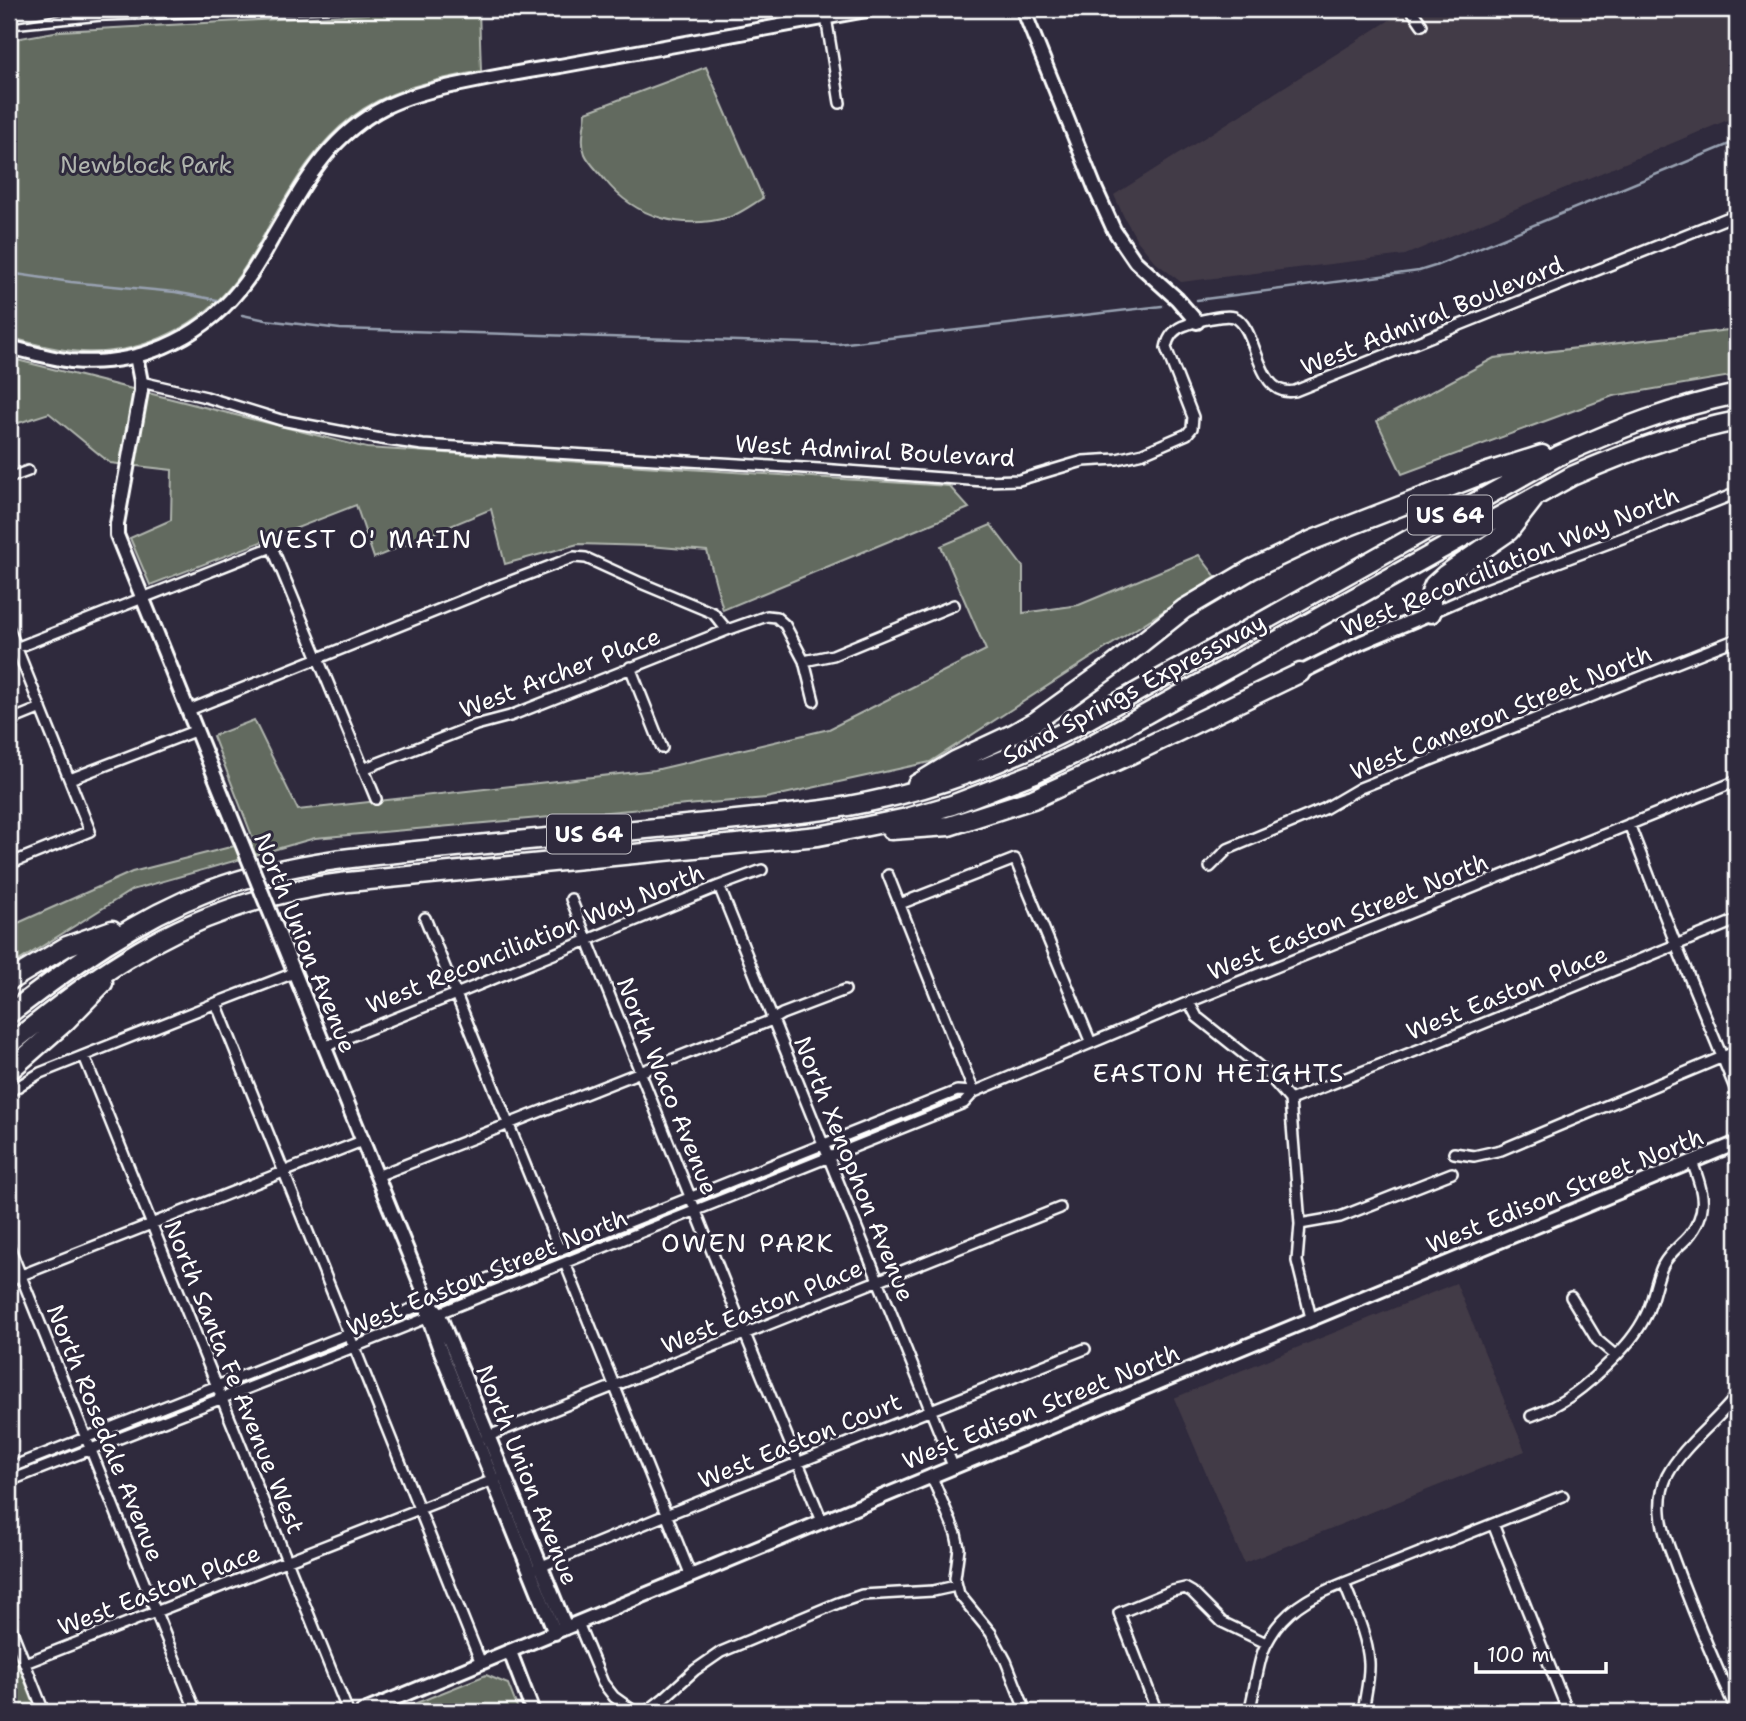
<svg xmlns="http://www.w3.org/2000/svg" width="1746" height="1721" viewBox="0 0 1746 1721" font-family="'Shantell Sans',sans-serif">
<rect width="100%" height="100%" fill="#2f2a3d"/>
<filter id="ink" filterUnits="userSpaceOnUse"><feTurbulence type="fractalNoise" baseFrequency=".0143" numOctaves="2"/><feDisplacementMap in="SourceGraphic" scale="14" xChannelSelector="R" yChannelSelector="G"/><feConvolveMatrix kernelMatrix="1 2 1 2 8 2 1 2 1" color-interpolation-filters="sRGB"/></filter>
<g filter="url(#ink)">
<path fill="#433b47" d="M 1404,9 L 1737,9 L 1737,116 L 1405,255 L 1181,282 L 1155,262 L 1137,240 L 1124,217 L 1114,195 L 1404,11 Z
M 1456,1283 L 1525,1451 L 1244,1563 L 1174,1398 Z"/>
<path fill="#626b5e" stroke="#b0b5ae" stroke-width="2" d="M 456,9 L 479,9 L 481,71 C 436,80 389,88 352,117 C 315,145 294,183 271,222 C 261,240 251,260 238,277 C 203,325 142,356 82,352 C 57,350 33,344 9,337 L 9,40 L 60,31 Z
M 706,67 L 763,198 C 753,204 741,213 730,217 C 683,230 636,219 605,180 C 599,172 589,163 585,154 C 580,141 585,125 586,112 Z
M 1737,329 L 1737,375 L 1613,396 L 1402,474 L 1377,421 L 1494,358 Z
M 9,358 L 367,448 L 949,486 L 969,508 L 723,610 L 707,551 L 649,546 L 578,544 L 505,564 L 491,509 L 374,558 L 356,505 L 150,585 L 130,538 L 171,520 L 172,470 L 110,463 L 49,413 L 9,426 Z
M 991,525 L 1023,567 L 1023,613 L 1079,605 L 1199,555 L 1216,577 L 930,762 L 766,798 L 315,838 L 132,890 L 9,967 L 9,927 L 132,872 L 254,841 L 213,736 L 254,720 L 298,810 L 655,770 L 829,729 L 986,650 L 941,546 Z
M 9,1641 L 37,1712 L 9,1712 Z
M 486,1675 L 508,1684 L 519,1712 L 394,1712 Z"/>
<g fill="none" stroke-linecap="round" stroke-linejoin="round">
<path stroke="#98a1b1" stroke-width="2.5" d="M 9,273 L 71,282 L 175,292 L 217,300
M 1197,300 L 1419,271 L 1435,266 L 1737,141
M 242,315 L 266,320 L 340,329 L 838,344 L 1162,306"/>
<g stroke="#fff" stroke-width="14">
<path id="street" d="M 1411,9 L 1422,25
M 826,17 L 840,103
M 141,382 L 206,397 L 281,420 L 381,439 L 423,445 L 820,469 L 983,481 L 1019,480 L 1083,461 L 1117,459 L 1143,453 L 1187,434 L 1192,428 L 1193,417 L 1166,348 C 1168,337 1175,328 1186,325 C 1196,321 1225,314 1234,317 C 1259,327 1255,399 1295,391 L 1737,214
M 9,478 L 28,471
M 1431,613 L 1481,591 L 1649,528 L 1737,493
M 9,629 L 90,831 L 9,864
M 16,648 L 272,547 L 376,799
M 804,661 L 833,655 L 954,605
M 630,667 L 662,748
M 189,710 L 498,586 L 574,557 L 586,558 L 641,583 L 713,613 L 727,630
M 9,721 L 41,708
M 363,769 L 476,725 L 510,716 L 727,630 L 767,616 L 776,617 L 785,625 L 804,661 L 814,701
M 70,779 L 197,730
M 1629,824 L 1676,945 L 1737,1093
M 1210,867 L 1228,849 L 1324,809 L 1360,788 L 1737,639
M 888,875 L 974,1092
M 719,886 L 953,1466
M 571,899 L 745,1334 L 822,1521
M 900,904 L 1015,859 L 1091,1043
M 425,918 L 560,1251
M 1189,1002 L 1197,1017 L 1265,1071 L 1290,1100 L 1300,1224 L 1297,1261 L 1311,1318
M 216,1003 L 481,1663
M 324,1047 L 466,990 L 719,886 L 762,870
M 84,1056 L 348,1712
M 9,1092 L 40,1073 L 216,1003 L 294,973
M 1290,1100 L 1423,1048 L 1737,920
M 1454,1153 L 1474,1156 L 1501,1150 L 1737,1051
M 377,1176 C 509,1125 640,1071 772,1020 L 782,1014 L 845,990
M 1300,1224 L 1340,1217 L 1452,1173
M 9,1246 L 196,1712
M 565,1263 L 691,1576
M 9,1280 L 362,1141
M 1571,1297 L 1597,1340 L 1616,1356
M 1730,1405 L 1737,1413
M 1531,1416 C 1563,1405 1586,1386 1610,1362 C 1624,1348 1637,1334 1646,1315 C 1654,1299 1655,1281 1663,1265 C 1669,1253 1680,1246 1688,1237 C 1710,1211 1703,1190 1692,1162
M 486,1437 L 1060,1208
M 9,1468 L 359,1330 L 957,1091 L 974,1092 L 1189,1002 L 1737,781
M 931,1475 L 956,1534 L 959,1548 L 955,1578 L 959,1594 L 991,1633 L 1006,1661 L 1026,1712
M 9,1481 L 364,1343 L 964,1103 L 974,1092
M 1493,1524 L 1568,1712
M 537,1568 L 666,1515 L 1085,1349
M 1344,1583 C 1354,1609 1367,1634 1369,1662 C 1370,1679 1365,1696 1363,1712
M 9,1623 L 44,1712
M 578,1623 L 603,1683 L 614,1697 L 635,1712
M 25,1663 L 496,1479
M 646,1712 L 664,1698 L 695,1670 L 721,1652 L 838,1603 L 862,1595 L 933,1591 L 956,1586
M 1157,1712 L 1119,1613 L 1172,1591 L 1185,1588 L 1192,1592 L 1222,1622 L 1266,1643
M 1249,1712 C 1254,1694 1256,1676 1261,1658 C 1264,1646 1269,1638 1276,1628 C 1294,1604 1317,1594 1344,1583 L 1563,1496
M 1552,1712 L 1566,1707
M 1737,1712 C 1716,1667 1697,1621 1679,1574 C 1672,1554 1662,1533 1661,1512 C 1660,1500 1662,1487 1667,1476 C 1683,1445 1716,1423 1737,1395"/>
</g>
<g stroke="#fff" stroke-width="18">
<path id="secondary" d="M 1023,9 L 1095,188 L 1114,230 L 1135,261 L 1177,299 L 1197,322
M 9,347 C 29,352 50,358 71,361 C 135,367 199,340 239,290 C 253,274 263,255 273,237 C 304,184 328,136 385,107 C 409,95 435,89 461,84 C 494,77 527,71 560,66 C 664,48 768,27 872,9
M 136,356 L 141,382 L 141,391 L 117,524 L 117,535 L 228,809
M 1300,673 L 1362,642 L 1431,613
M 278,932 L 428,1302 L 428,1316 L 439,1347 L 555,1633
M 428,1302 L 438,1312 L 566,1628
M 510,1652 L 533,1712
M 362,1712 L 1737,1143"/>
</g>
<g stroke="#fff" stroke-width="23">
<path id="highway" d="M 1431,613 L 1431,592 L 1434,585 L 1445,575 L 1509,531 L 1533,500
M 917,784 L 955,761 L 1013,734 L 1036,721 L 1111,667 L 1184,609 L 1252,569 L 1313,540 L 1367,519 L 1488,472 L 1542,455
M 891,830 L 949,826 L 1033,799 L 1129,755 L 1300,673
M 9,981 L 67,946 L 112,930
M 9,1014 C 74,964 133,920 211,890 C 293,859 380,855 466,846 C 585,834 705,825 824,810 C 914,797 998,767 1078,725 L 1558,456 C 1617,429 1674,407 1737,394
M 9,1045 C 47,1015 85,984 126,959 C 192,917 270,891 348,882 L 818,836 L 839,832 L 907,818 L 952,805 L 1035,773 L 1080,751 L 1572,476 C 1625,453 1680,432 1737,421
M 9,1071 L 65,1022 L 103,983"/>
</g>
<use href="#street" stroke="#2f2a3d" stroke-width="9"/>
<use href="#secondary" stroke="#2f2a3d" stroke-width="12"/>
<use href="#highway" stroke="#2f2a3d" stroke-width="18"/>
<path stroke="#fff" stroke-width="2.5" d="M 9,23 L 93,9
M 19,29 L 99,21 L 423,9"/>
<g stroke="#fff" stroke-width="18" stroke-linecap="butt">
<path id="secondary-bridge" d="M 228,809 L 278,932"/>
</g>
<use href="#secondary-bridge" stroke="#2f2a3d" stroke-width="12"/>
</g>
</g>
<g text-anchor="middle" stroke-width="6" stroke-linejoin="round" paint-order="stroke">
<g fill="#2f2a3d" stroke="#c1bfc5" stroke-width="2">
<rect x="1408" y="495.5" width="84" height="39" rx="5"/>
<rect x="547" y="814.5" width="84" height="39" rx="5"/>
</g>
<g font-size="23" font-weight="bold" fill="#fff">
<text x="1450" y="523">US 64</text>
<text x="589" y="842">US 64</text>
</g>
<g font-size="24" fill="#b0b5ae" stroke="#2f2a3d">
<text x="146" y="173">Newblock Park</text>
</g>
<g font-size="24" fill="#fff" stroke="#2f2a3d">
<text transform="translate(1432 316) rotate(-22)" y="8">West Admiral Boulevard</text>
<text transform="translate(875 451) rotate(3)" y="8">West Admiral Boulevard</text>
<text transform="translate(1510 562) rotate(-22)" y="8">West Reconciliation Way North</text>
<text transform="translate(560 673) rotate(-21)" y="8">West Archer Place</text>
<text transform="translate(1134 689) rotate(-28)" y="8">Sand Springs Expressway</text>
<text transform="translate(1501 713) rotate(-22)" y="8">West Cameron Street North</text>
<text transform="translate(1348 917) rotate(-22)" y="8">West Easton Street North</text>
<text transform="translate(535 939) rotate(-22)" y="8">West Reconciliation Way North</text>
<text transform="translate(305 943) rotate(68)" y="8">North Union Avenue</text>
<text transform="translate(1507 993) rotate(-22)" y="8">West Easton Place</text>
<text transform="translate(667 1086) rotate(68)" y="8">North Waco Avenue</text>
<text transform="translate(854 1169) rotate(68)" y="8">North Xenophon Avenue</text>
<text transform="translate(1565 1191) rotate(-22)" y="8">West Edison Street North</text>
<text transform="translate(487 1273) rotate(-22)" y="8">West Easton Street North</text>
<text transform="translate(762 1307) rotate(-22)" y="8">West Easton Place</text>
<text transform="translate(234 1377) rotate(68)" y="8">North Santa Fe Avenue West</text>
<text transform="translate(1041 1407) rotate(-22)" y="8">West Edison Street North</text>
<text transform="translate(105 1433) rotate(68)" y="8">North Rosedale Avenue</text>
<text transform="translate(800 1441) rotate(-22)" y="8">West Easton Court</text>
<text transform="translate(527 1475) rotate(68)" y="8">North Union Avenue</text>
<text transform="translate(159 1590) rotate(-21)" y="8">West Easton Place</text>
</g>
<g font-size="26" letter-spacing="2" fill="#fff" stroke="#2f2a3d">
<text x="366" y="548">WEST O' MAIN</text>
<text x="1219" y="1082">EASTON HEIGHTS</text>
<text x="748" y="1252">OWEN PARK</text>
</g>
</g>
<rect width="1746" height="1721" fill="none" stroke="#2f2a3d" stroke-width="35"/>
<rect x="18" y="18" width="1711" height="1686" fill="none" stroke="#fff" stroke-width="2.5" filter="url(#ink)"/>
<path d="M1476 1662v10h130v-10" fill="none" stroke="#ffffff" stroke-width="3.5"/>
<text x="1487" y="1662" font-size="21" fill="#ffffff" stroke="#2f2a3d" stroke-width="5" paint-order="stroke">100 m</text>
</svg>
